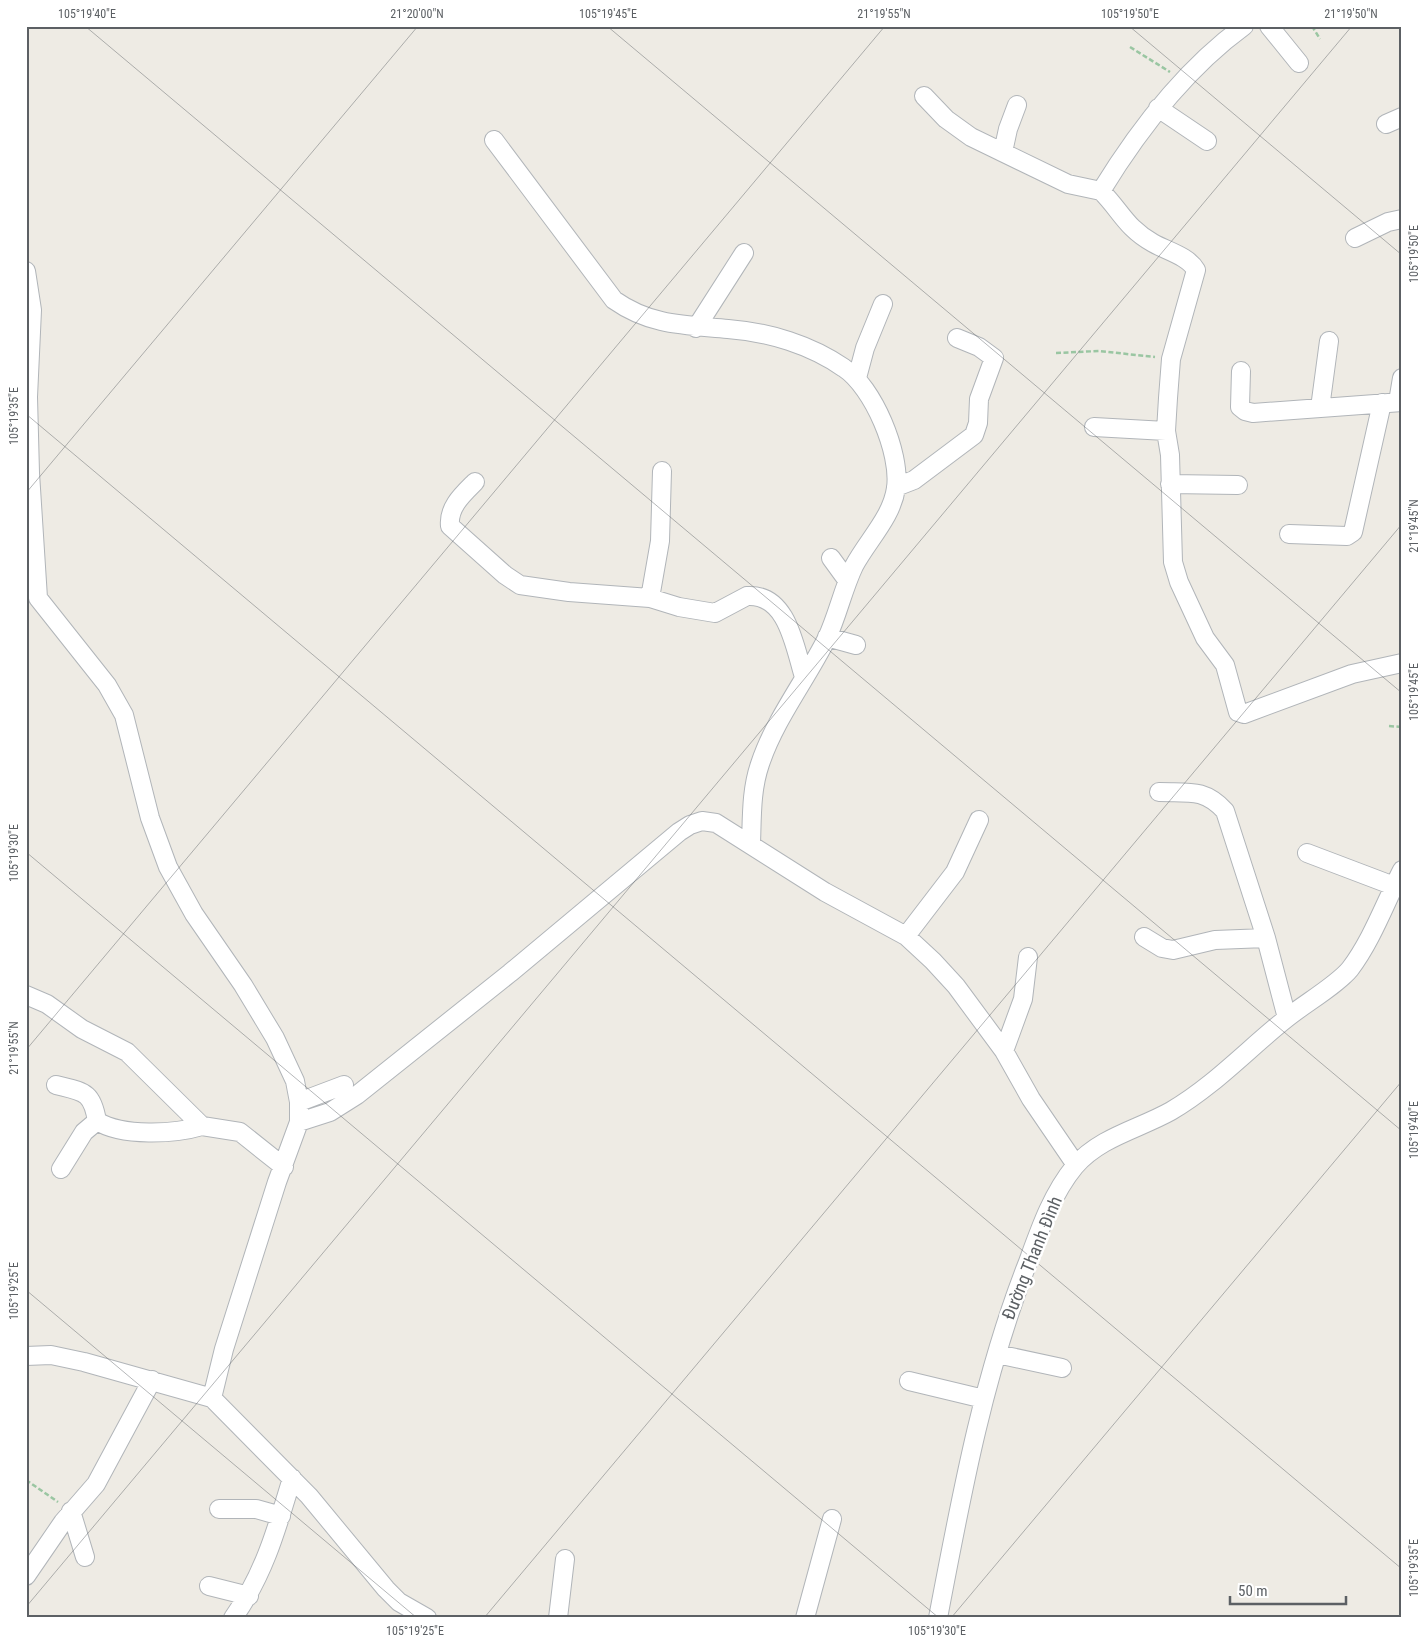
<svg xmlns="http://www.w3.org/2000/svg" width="1428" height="1644" viewBox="0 0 1428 1644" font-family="'Roboto Condensed',sans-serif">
<rect width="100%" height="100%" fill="#eeebe4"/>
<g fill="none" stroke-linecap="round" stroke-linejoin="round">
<g stroke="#b1b5b9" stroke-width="20">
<path id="minor" d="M 1269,26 L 1299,63
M 924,96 L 946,119 L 971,137 L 1068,184 L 1101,191 C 1121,211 1126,228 1153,243 C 1167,251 1188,256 1196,270 L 1171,359 L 1168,398 L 1166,431 L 1170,455 L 1173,562 L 1179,582 L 1205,638 L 1225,665 L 1238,712 L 1244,714 L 1352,674 L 1402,663
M 1158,108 L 1207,141
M 1386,124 L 1402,117
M 494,140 L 614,300 C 651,326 686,325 728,329 C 769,332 811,345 844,368 C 873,387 901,453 896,488 C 892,517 868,540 854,566 C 843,589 838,614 827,638 C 806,680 775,719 760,764 C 751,790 752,817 751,844
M 1003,152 L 1008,129 L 1017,105
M 1101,191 C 1139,129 1185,69 1244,26
M 1355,238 L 1388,222 L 1402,219
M 26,271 L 32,310 L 28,397 L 30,473 L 38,598 L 107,685 L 124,715 L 150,818 L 168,867 L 194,914 L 243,985 L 275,1038 L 295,1081 L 299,1102 L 299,1122 L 277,1182 L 224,1349 L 212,1398
M 696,328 L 744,253
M 1241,371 L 1240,407 L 1245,411 L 1253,413 L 1402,402
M 857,378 L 865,348 L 883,304
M 1398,402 L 1402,378
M 1320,408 L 1329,341
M 1094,427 L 1166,431
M 475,482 C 463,494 448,507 450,526 L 505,575 L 520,585 L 569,592 L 650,598 L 679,607 L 715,613 L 747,596 C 788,593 795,649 804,677
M 1170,484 L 1238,485
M 896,487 L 914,480 L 974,435 L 978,423 L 979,399 L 994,358 L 979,347 L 957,338
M 1289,534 L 1347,536 L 1353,532 L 1382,403
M 831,558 L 847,580
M 650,598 L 660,541 L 662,471
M 827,637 L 856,645
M 1159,792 C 1188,793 1204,788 1225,811 L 1266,938 L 1287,1018
M 1307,853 L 1394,886
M 906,936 L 955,872 L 979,820
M 1144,937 L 1162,948 L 1173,950 L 1215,940 L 1266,938
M 26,995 L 47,1004 L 82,1029 L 127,1052 L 202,1126 L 240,1132 L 284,1167
M 1004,1051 L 1023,999 L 1028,957
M 56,1085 C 84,1092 92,1091 97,1121 C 122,1137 175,1134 202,1126
M 299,1102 L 344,1085
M 299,1122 L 330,1112 L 357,1095 L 510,973 L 679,832 L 690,825 L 702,821 L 716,823 L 825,892 L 906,936 L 933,961 L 956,986 L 1004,1051 L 1031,1099 L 1076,1165
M 61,1169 L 84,1132 L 97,1121
M 997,1354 L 1062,1368
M 26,1356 L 51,1355 L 84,1362 L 212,1398 L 309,1496 L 386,1589 L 399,1602 L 427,1618
M 909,1381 L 984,1399
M 219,1509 L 256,1509 L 281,1516
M 71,1511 L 85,1557
M 26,1576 L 63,1522 L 96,1484 L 152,1380
M 209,1586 L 249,1596
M 233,1618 C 264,1575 277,1528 292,1478
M 558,1618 L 565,1559
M 805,1618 L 832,1519
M 938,1618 C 961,1497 983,1376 1028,1262 C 1040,1229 1052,1194 1075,1166 C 1100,1137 1139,1129 1171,1111 C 1214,1086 1249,1048 1287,1018 C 1304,1004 1337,985 1350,969 C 1372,940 1385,903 1402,870"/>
</g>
<path stroke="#9ac6a2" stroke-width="2.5" stroke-dasharray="5 2.5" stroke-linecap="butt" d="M 1312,26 L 1320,39
M 1130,47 L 1170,72
M 1056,353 L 1099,351 L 1155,357
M 1389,726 L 1402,727
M 26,1480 L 58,1502"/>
<use href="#minor" stroke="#fff" stroke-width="18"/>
</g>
<path fill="none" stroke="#5c6064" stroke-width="1" stroke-opacity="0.45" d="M 85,26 L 1402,1131M 607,26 L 1402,693M 1129,26 L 1402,255M 26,414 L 1402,1569M 26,493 L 418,26M 26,852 L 939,1618M 26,1050 L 885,26M 26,1290 L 417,1618M 26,1607 L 1352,26M 484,1618 L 1402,524M 951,1618 L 1402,1081"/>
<g text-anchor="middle" stroke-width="5" stroke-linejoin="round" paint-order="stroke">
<g font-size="18" fill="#5c6064" stroke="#fff">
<text transform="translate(1032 1258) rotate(-68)" y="6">Đường Thanh Đình</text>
</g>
</g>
<rect width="1428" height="1644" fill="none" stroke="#ffffff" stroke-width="55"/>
<path d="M1230 1596v8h116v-8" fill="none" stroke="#5c6064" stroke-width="2.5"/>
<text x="1238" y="1596" font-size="15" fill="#5c6064" stroke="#ffffff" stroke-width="4" paint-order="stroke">50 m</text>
<rect x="28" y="28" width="1372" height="1588" fill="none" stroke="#5c6064" stroke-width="2"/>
<g font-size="12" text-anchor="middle" fill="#5c6064">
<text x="87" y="18">105°19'40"E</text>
<text x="417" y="18">21°20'00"N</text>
<text x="608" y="18">105°19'45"E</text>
<text x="884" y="18">21°19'55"N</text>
<text x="1130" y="18">105°19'50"E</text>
<text x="1351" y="18">21°19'50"N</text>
<text transform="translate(1414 254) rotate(-90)" y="4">105°19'50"E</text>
<text transform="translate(14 416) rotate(-90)" y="4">105°19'35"E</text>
<text transform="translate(1414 526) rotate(-90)" y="4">21°19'45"N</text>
<text transform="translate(1414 692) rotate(-90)" y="4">105°19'45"E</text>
<text transform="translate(14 853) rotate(-90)" y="4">105°19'30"E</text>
<text transform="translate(14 1048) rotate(-90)" y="4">21°19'55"N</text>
<text transform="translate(1414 1130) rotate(-90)" y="4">105°19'40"E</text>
<text transform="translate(14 1291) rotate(-90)" y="4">105°19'25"E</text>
<text transform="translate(1414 1568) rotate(-90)" y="4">105°19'35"E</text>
<text x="415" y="1635">105°19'25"E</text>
<text x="937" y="1635">105°19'30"E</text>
</g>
</svg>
